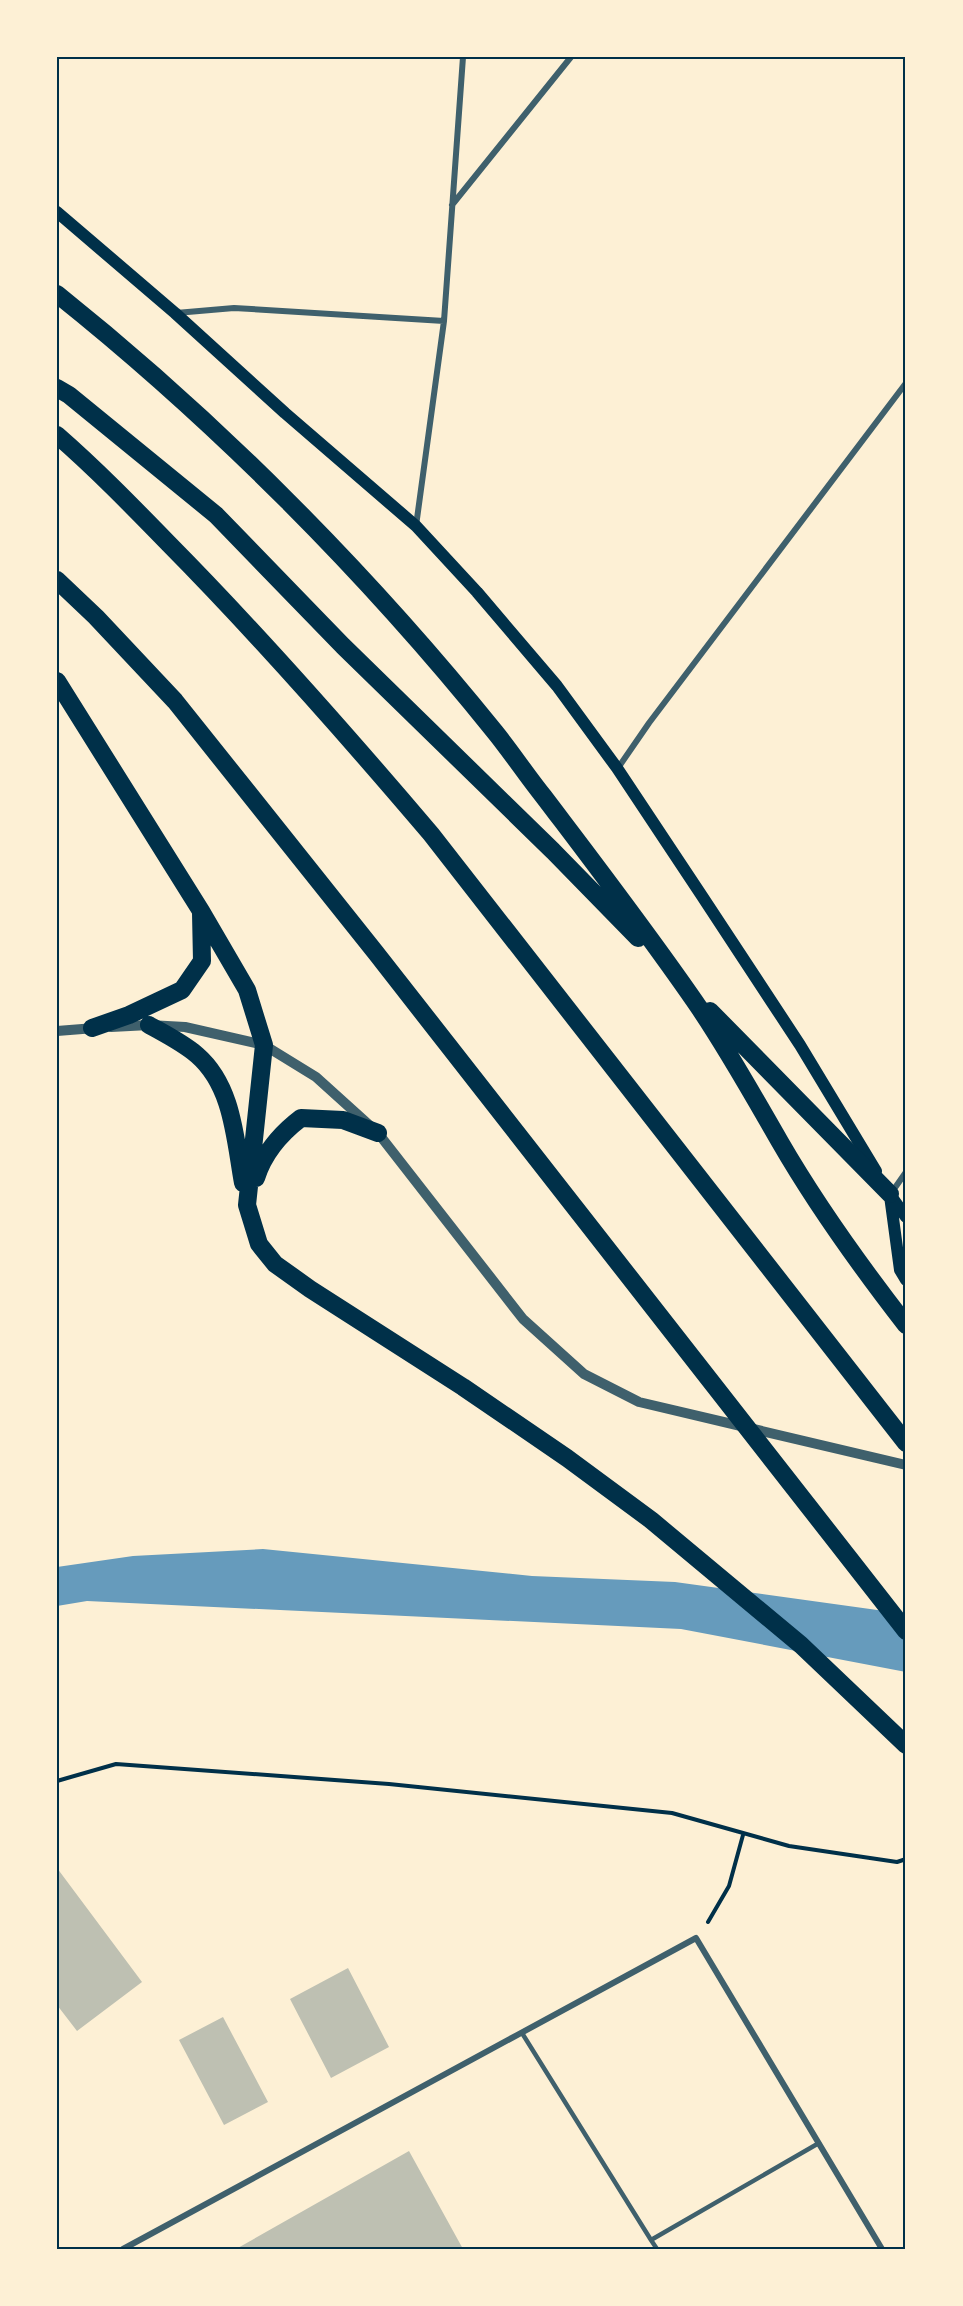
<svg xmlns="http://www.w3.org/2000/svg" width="963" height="2306" viewBox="0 0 963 2306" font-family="Inter,sans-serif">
<rect width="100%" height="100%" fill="#fdf0d5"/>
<path fill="#669bbc" d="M 263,1549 L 532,1576 L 675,1582 L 906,1614 L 906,1672 L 681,1629 L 87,1601 L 57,1606 L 57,1567 L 133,1556 Z"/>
<path fill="#bec0b2" d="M 57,1868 L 142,1982 L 77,2031 L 57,2005 Z
M 348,1968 L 389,2047 L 331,2078 L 290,1999 Z
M 223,2017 L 268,2102 L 224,2125 L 179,2040 Z
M 409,2151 L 463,2249 L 236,2249 Z"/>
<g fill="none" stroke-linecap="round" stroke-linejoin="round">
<path stroke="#003049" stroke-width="4" d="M 57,1781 L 116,1764 L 389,1784 L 672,1813 L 789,1846 L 897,1862 L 906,1859
M 708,1922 L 729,1886 L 743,1835"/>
<path stroke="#3f606c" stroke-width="4.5" d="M 522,2033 L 651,2240
M 657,2249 L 651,2240 L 819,2143"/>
<path stroke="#3f606c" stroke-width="6" d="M 452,205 L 571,57
M 176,313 L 234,308 L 444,321
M 416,526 L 444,321 L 463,57
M 618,768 L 649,723 L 906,383
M 892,1192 L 906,1172
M 123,2249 L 696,1938 L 882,2249"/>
<path stroke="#3f606c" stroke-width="10" d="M 111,1027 L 149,1025 L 185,1027 L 264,1045 L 316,1077 L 378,1133 L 523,1319 L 584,1374 L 639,1402 L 906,1465
M 57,1031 L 95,1028"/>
<path stroke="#003049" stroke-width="12" d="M 57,212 L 175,313 L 285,413 L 416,526 L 477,592 L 557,686 L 617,768 L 702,896 L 800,1045 L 876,1171
M 886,1189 L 906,1217
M 890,1196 L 900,1270 L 906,1280"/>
<path stroke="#003049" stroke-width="18" d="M 57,294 C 216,421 367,573 495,732 C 512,753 527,776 544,797 C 597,867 650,936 700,1009 C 729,1052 754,1097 780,1142 C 817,1206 861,1267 906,1325
M 57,388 L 69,395 L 216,515 L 343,646 L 553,851 L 638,938
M 57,435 C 96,469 132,506 168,543 C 260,636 346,734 431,834 L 906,1443
M 57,580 L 96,617 L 175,701 L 376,953 L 906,1631
M 57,681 L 201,911 L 247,990 L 264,1045 L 247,1205 L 259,1244 L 275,1264 L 310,1289 L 463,1387 L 567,1458 L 651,1520 L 801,1645 L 906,1745
M 710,1011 L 890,1194
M 149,1025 C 165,1034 183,1043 197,1055 C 233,1086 235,1139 243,1183
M 92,1028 L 129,1015 L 182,990 L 202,961 L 201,913
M 256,1178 C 264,1152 280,1134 301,1118 L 343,1120 L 378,1133"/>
</g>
<rect width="963" height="2306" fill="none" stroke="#fdf0d5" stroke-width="117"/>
<rect x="58" y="58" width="846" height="2190" fill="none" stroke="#003049" stroke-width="2"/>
</svg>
